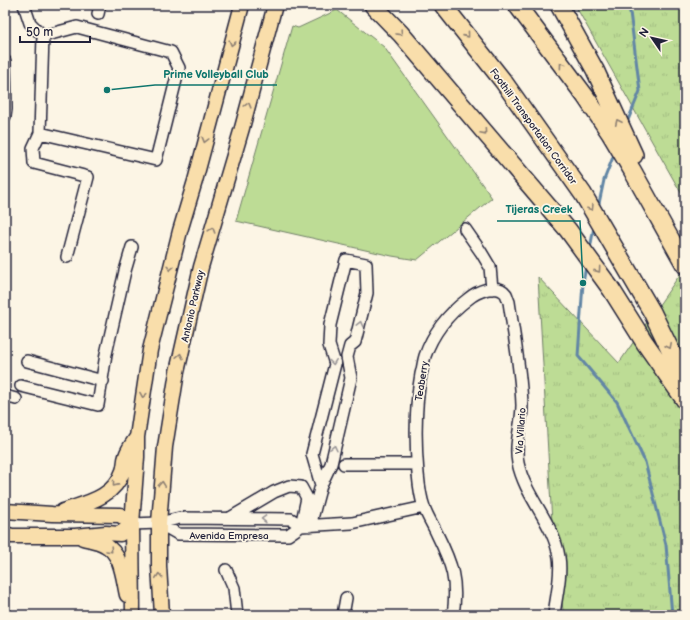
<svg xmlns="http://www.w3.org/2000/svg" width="690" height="620" viewBox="0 0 690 620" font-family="'Balsamiq Sans',sans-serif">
<defs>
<pattern id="grass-tufts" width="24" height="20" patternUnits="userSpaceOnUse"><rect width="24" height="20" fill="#bddc95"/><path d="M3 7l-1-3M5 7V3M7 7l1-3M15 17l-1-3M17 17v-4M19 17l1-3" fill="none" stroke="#a2bc81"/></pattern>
</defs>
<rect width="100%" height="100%" fill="#fcf5e5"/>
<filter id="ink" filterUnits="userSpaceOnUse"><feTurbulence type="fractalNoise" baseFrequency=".025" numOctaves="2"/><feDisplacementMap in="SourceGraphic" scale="8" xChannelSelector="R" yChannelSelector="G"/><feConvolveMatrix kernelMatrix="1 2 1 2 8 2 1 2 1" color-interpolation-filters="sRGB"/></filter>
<g filter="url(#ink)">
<path fill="url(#grass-tufts)" stroke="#707f68" d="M 575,5 L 685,5 L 685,200 Z
M 685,267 L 685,615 L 564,615 L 554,558 L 538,277 L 619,363 Z"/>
<path fill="#bddc95" stroke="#707f68" d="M 337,10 L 384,47 L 492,198 L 417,260 L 392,256 L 236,221 L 292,26 L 298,28 Z"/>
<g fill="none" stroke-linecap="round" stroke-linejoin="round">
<path stroke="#6286a5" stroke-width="3" d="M 626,125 L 640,91 L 630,12 L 627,5
M 598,208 L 604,180 L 615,152
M 590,249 L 594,227
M 586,266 L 583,283 L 578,356 L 617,402 L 645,462 L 666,545 L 672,615"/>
<g stroke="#22223b" stroke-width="14">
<path id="minor" d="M 24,5 L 30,23 L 43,36 L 40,133 L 33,148 L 34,163 L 88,177 L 67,257
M 98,14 L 100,5
M 5,61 L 6,109 L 5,116
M 40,133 L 156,160 L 179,68 L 171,52 L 77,27 L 43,36
M 465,229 L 481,252 L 490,267 L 492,289
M 27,361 L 103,381
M 21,386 L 98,405 L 106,354 L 125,271 L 132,247
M 5,396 L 16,399
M 344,464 L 417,464
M 230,518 L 274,492 L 289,486 L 301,487 L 307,498 L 301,526
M 159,523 L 178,534 L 288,535 L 301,526 L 352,523 L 424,507
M 132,524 L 159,523 L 180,518 L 291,519 L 301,526
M 310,526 L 321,485 L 331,464 L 351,378 L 347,357 L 350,346 L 355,342 L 367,293 L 366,264 L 346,260 L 330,325 L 329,345 L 335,364 L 312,454 L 321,485
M 226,570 L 234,588 L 237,615
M 343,615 L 346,598
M 453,615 C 458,581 452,564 437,534 C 433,525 427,516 424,507 C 420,496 419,485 418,474 C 415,440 415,407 421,374 C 423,368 423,362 425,356 C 433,333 448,314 468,299 C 476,292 497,282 506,294 C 507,296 508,300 509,302 C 514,336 521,371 522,405 C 522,425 514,443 518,463 C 525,497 554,523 559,557 C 562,576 556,596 554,615"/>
</g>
<g stroke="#22223b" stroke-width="17">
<path id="major" d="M 5,511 L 52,514 L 120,515 L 132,524
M 63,511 C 86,503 114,498 123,471 C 125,466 124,461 126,456 C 128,449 133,443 137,437
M 5,534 L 12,536 L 75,536 L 106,533 L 120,534 L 132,524
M 83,538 C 90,540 98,541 105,545 C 122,554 123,578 127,595
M 133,615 L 132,524 L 137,457 L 137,437 L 150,350 L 180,231 L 195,181 L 242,5
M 162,615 L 159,566 L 159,523 L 165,447 L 177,372 L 201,267 L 242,128 L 275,5"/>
</g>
<g stroke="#22223b" stroke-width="20">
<path id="highway" d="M 373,5 L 401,34 L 568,230 L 611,289 L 645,343 L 685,400
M 443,5 L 503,81 L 583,194 L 652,312 L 685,380
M 517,5 L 585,96 L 610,133 L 632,170 L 685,265
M 559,5 L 595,70 L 634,155"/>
</g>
<use href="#minor" stroke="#fcf5e5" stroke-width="11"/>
<use href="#major" stroke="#f9deab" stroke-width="14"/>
<use href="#highway" stroke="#f9deab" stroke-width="17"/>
</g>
<defs><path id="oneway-chevron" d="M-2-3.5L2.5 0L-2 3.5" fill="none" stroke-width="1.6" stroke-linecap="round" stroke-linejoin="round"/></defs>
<g stroke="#8e8073">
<use href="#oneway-chevron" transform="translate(400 33) rotate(47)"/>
<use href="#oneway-chevron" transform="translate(467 35) rotate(51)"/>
<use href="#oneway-chevron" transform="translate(232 43) rotate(105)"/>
<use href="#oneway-chevron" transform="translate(562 65) rotate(-126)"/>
<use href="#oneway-chevron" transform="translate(248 105) rotate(-75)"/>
<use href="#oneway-chevron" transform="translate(618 122) rotate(-115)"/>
<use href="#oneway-chevron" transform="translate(484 132) rotate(49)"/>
<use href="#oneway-chevron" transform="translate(205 140) rotate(105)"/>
<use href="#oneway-chevron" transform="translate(591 208) rotate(58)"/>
<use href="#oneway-chevron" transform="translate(212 230) rotate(-73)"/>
<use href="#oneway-chevron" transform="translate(170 268) rotate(104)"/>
<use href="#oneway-chevron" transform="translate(598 270) rotate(55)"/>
<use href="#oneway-chevron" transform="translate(669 346) rotate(64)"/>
<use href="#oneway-chevron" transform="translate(180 356) rotate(-78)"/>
<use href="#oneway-chevron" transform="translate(143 395) rotate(99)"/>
<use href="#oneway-chevron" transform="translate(115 484) rotate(129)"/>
<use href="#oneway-chevron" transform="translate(162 484) rotate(-84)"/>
<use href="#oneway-chevron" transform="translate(110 550) rotate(47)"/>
<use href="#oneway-chevron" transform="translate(159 576) rotate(-95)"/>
</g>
<g stroke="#9a9698">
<use href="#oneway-chevron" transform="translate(360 324) rotate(-76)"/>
<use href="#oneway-chevron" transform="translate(333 362) rotate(83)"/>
<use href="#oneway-chevron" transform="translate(334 448) rotate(-77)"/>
<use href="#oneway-chevron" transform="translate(264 519) rotate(-179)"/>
</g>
</g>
<g text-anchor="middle" stroke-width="3.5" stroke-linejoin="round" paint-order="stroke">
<g font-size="10" fill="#22223b" stroke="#fcf5e5">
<text transform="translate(534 126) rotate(54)" y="4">Foothill Transportation Corridor</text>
<text transform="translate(192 306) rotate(-77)" y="4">Antonio Parkway</text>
<text transform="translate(421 381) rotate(-81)" y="4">Teaberry</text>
<text transform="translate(520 431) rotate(-86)" y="4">Via Villario</text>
<text x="229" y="539">Avenida Empresa</text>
</g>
</g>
<path fill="none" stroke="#0f766e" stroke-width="1.5" d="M107 90L155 85H277M583 283L580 221H497"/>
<g fill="#0f766e" stroke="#fcf5e5" stroke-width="1.5">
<circle cx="107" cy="90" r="4"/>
<circle cx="583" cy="283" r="4"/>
</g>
<g font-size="11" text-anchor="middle" font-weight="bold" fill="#0f766e" stroke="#fcf5e5" stroke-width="3.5" stroke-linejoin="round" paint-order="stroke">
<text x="216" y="78">Prime Volleyball Club</text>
<text x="539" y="213">Tijeras Creek</text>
</g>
<rect width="690" height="620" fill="none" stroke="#fcf5e5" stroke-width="20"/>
<rect x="10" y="10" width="670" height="600" fill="none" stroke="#22223b" stroke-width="1.5" filter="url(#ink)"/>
<g transform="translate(652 38) rotate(304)" stroke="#fcf5e5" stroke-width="3" paint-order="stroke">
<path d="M0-3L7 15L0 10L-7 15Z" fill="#22223b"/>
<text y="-6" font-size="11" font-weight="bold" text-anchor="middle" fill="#22223b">N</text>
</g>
<path d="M20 36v6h70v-6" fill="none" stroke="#22223b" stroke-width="2"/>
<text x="26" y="36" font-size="12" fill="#22223b" stroke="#fcf5e5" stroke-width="3" paint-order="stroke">50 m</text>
</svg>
